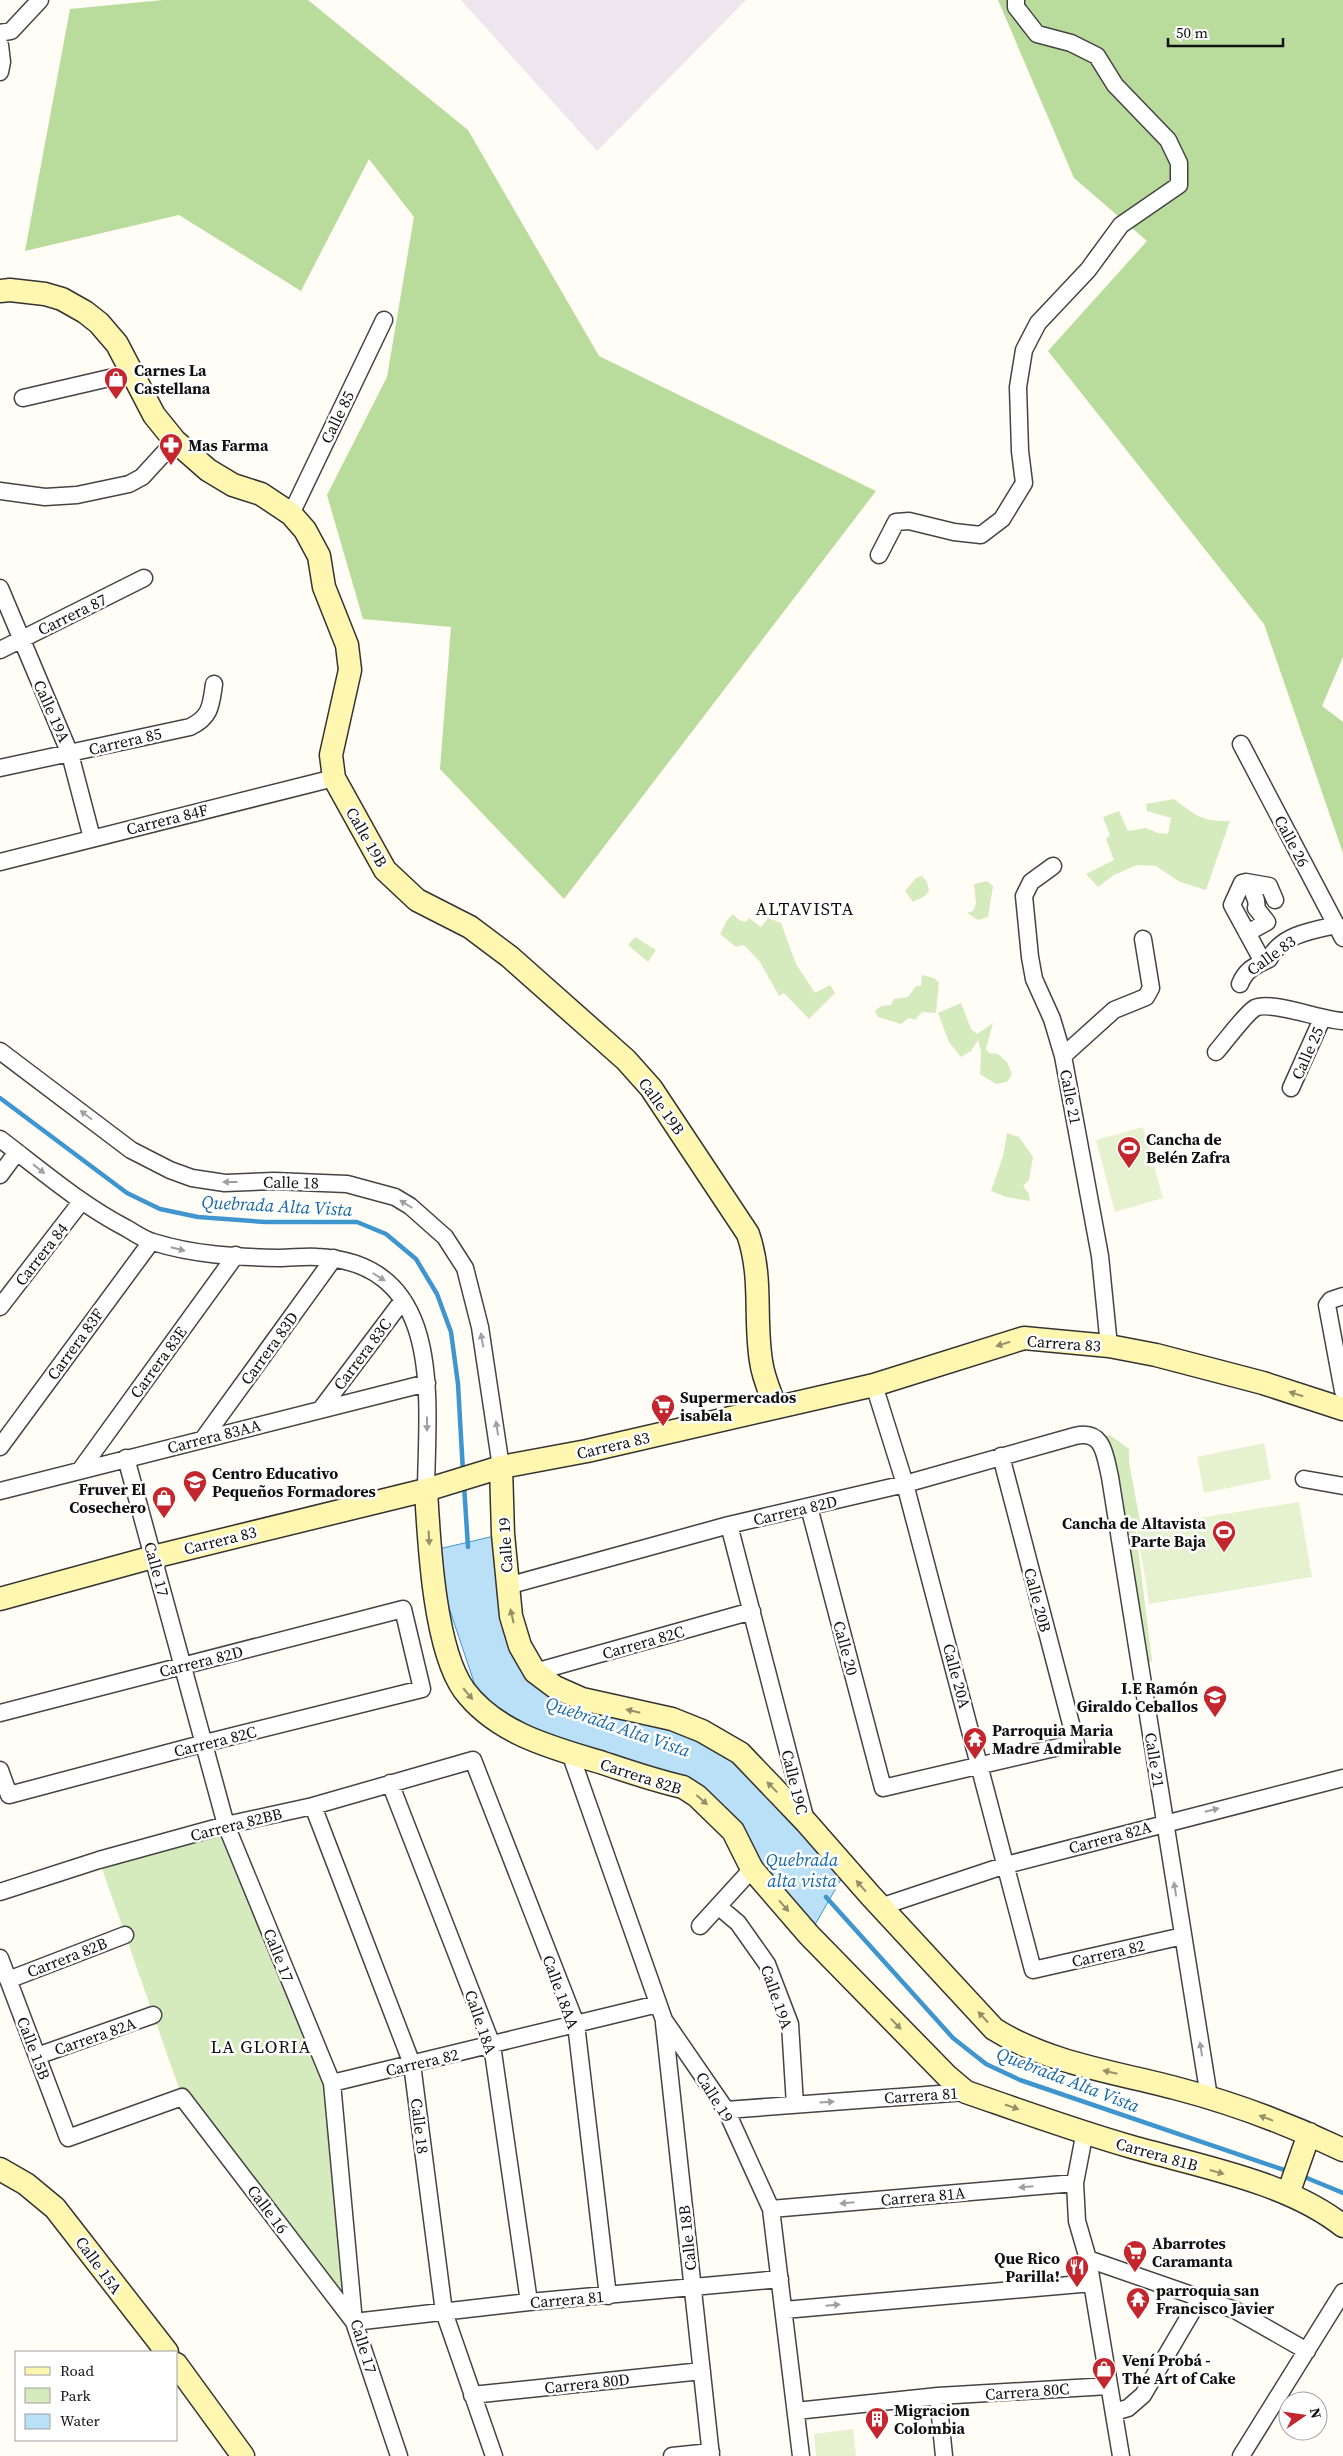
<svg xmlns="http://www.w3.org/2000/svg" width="1343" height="2456" viewBox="0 0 1343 2456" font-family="'Source Serif 4',serif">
<rect width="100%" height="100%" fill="#fffdf5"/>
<path fill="#eee6ef" d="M 461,0 L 746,0 L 597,151 Z"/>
<path fill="#d5ebbd" d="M 1174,799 C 1195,815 1202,822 1230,821 L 1206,890 L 1180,882 L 1156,866 L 1137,865 L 1114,875 L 1098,887 L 1086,874 L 1114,860 L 1106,839 L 1110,835 L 1103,817 L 1119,811 L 1128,831 L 1146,828 L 1158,833 L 1168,834 L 1171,818 L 1147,811 L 1146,804 Z
M 922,876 L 927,882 L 929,891 L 925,896 L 913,902 L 905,891 L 916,878 Z
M 987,881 L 993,886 L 988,917 L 978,920 L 967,913 L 973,911 L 976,904 L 974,884 Z
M 733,914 L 739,920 L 746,922 L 749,918 L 761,927 L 768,918 L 781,923 L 796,964 L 815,993 L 830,985 L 835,993 L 809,1019 L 784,993 L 779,996 L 760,962 L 744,945 L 736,947 L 720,934 L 727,920 Z
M 635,937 L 656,950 L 648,962 L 628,945 Z
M 922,975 L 934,978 L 939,982 L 936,1013 L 922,1012 L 915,1020 L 909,1018 L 901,1024 L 878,1017 L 875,1011 L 881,1006 L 891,1005 L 894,999 L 908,997 L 916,986 L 921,986 Z
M 961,1003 L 971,1029 L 977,1034 L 993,1023 L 986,1049 L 989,1053 L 998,1054 L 1007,1062 L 1012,1074 L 1007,1082 L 996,1084 L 980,1074 L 981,1051 L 978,1040 L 971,1051 L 961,1057 L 949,1042 L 938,1013 Z
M 1007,1133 L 1019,1137 L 1033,1157 L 1029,1180 L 1023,1186 L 1029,1194 L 1030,1201 L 1006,1197 L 991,1191 L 1003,1156 Z
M 1110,1435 L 1129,1449 L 1129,1462 L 1140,1521 L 1135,1524 L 1152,1661 L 1147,1663 L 1102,1437 Z
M 226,1825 L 332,2083 L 354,2322 L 182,2097 L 99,1860 Z"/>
<path fill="#b9dc9c" d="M 163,0 L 308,0 L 468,130 L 599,356 L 876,491 L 564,899 L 440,769 L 451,627 L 363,619 L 327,495 L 387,377 L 414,217 L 369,159 L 301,291 L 179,215 L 25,251 L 70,9 Z
M 998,0 L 1343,0 L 1343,657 L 1322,706 L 1343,722 L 1343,853 L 1264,624 L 1048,351 L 1147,241 L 1074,178 Z"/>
<path fill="#e6f2cf" d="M 1143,1127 L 1163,1198 L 1115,1212 L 1096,1140 Z
M 1264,1443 L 1271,1479 L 1204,1493 L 1197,1457 Z
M 1299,1502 L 1312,1577 L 1149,1604 L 1137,1528 Z
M 853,2429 L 856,2456 L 816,2456 L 814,2434 Z"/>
<path fill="#b9e0f7" stroke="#3f96cf" d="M 503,1534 L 528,1662 L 582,1699 L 702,1731 L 851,1862 L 809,1935 L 733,1831 L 668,1784 L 484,1712 L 430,1551 Z"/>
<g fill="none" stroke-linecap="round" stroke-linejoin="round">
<path stroke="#3f96cf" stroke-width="4.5" d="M 0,1098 L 127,1193 L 160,1209 L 198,1217 L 265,1222 L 357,1222 L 386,1234 L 416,1259 L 437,1294 L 451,1332 L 458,1384 L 463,1472
M 464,1485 L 468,1547
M 826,1897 L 953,2038 L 986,2064 L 1020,2080 L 1290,2172
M 1302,2176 L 1343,2193"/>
<g stroke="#444" stroke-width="19">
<path id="street" d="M 0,33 L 11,31 L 40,0
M 0,45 L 2,62 L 0,72
M 23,398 L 131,373
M 0,491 L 45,497 L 77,495 L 129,484 L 142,477 L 175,441
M 291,514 L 384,320
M 879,555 L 896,522 L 909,521 L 954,532 L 981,535 L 1002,519 L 1024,483 L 1020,451 L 1018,387 L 1024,350 L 1038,323 L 1088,270 L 1121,225 L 1179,185 L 1179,163 L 1168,140 L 1115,85 L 1097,56 L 1071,43 L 1037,34 L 1016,7 L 1016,0
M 0,588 L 70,754 L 92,838
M 0,650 L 144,578
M 1241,744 L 1343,938
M 0,768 L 190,727 C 211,717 211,705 214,684
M 0,862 L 334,778
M 1053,866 L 1031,882 L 1024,896 L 1030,957 L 1034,979 L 1052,1019 L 1063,1056 L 1100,1256 L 1109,1346
M 1247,933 L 1267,922 L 1256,908 C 1259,898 1250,892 1252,884
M 1263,962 L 1232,905 L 1242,883 L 1246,882 L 1269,886 L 1275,900
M 1240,984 C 1246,969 1255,966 1269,959 C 1281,935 1313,930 1337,925
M 0,1051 L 131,1150 L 170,1170 L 192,1178 L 225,1183 L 274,1181 L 347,1184 L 395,1197 L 410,1206 L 445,1237 L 465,1268 L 480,1327 L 501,1467
M 1216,1052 C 1225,1042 1245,1014 1255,1008 C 1270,1000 1321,1020 1343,1021
M 1063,1056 L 1114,1010 L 1146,997 L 1151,988 L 1143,939
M 1291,1088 L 1322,1019
M 0,1139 C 41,1170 80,1204 126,1228 C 135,1233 143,1239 153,1242 C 194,1255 237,1257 279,1258 C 292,1258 305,1256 317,1257 C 446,1263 427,1399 426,1490
M 0,1175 L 17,1152
M 1343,1296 L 1331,1300 L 1327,1305 L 1343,1391
M 0,1307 L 81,1202
M 874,1385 L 905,1484 L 1033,1970 L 1183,1936
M 321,1409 L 403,1300
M 203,1439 L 334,1258
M 0,1447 L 151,1242
M 126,1458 L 226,1825 L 332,2083 L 354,2322 L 399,2456
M 81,1469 L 236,1255
M 1304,1479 L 1343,1486
M 0,1491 L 427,1383
M 809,1507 L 883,1788 L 1076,1743 L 1001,1456
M 729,1525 L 806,1821
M 507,1586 L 729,1525 L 905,1484 L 1075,1436 C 1104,1429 1105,1456 1110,1477 L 1209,2097
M 535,1672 L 752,1611
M 0,1713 L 403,1609 L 422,1689 L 205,1743 L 9,1795 L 0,1770
M 570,1753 L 664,2020 L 726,2110 L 771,2209 L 801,2456
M 390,1783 L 492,2045 L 529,2302
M 313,1806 L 412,2064 L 444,2312 L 494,2456
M 0,1892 L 99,1860 L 226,1825 L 313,1806 L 473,1760 L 576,2024 L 608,2296
M 718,1906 L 738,1923 L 767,1964 L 790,2024 L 795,2105
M 880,1907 L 1006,1865 L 1343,1778
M 700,1926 L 752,1869
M 0,1958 L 68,2138 L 182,2097 L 354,2322 L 529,2302 L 780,2279
M 8,1980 L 125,1935
M 664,2023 L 711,2456
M 37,2056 L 153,2015
M 332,2083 L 658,2004
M 726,2110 L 966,2092
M 1085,2131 L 1075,2183 L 1077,2221 L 1088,2259 L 1121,2456
M 771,2209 L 1075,2183
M 1088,2259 L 1235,2310 L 1307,2351
M 784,2310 L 1092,2283
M 472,2395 L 702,2371
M 938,2396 L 944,2456
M 796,2411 L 938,2396 L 1109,2386
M 1114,2412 L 1128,2408 L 1143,2395 L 1200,2298
M 672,2456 L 711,2452
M 1241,2456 L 1343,2292"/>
</g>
<g stroke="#333" stroke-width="25">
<path id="secondary" d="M 0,291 L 10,290 L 45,294 L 62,299 L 85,312 L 99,323 L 117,344 L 154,415 L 175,441 L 208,470 L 233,485 L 261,494 L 291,514 L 305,530 L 319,556 L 324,587 L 347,645 L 350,670 L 331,755 L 334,778 L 385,870 L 417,900 L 470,927 L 510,957 L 626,1060 L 651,1088 L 748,1234 C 763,1278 754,1317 761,1361 C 763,1377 770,1392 775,1406
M 501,1467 L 503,1534 L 511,1616 L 520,1646 L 535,1672 L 555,1687 L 582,1699 L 672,1719 L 702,1731 L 740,1753 L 806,1822 L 870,1895 L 994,2029 C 1048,2063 1114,2072 1175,2088 C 1233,2103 1289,2124 1343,2150
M 426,1490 C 429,1542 434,1648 464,1690 C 497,1734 553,1748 603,1763 C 630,1772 656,1781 683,1787 L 697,1796 L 733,1831 L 752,1869 L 809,1935 L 947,2076 L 966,2092 C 1021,2111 1076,2131 1132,2147 C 1199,2166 1288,2182 1343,2226
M 0,1599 L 153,1557 L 426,1490 L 501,1467 L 587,1451 L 874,1385 L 1024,1338 L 1109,1346 L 1156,1355 L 1263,1383 L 1343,1409
M 0,2169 L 26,2184 L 55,2208 L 167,2352
M 1288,2194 L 1309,2134
M 176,2364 L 243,2456"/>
</g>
<use href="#street" stroke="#fff" stroke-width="16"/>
<use href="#secondary" stroke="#fff6b0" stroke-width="22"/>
</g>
<defs><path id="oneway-solid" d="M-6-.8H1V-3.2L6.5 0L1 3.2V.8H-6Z" transform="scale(1.25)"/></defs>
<g fill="#a0a0a0">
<use href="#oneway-solid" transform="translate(86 1115) rotate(-143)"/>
<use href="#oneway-solid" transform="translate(39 1169) rotate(38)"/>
<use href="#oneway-solid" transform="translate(230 1182) rotate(180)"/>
<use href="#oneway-solid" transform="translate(406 1204) rotate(-148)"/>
<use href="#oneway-solid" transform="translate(178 1249) rotate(14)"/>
<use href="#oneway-solid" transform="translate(379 1277) rotate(32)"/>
<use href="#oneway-solid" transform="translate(482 1340) rotate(-100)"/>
<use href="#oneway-solid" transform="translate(427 1424) rotate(90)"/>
<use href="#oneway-solid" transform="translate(497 1428) rotate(-99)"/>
<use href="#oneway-solid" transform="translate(1212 1810) rotate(-14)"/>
<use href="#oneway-solid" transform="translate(1175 1889) rotate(-99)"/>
<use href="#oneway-solid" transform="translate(1201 2049) rotate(-99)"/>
<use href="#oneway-solid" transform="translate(827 2102) rotate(-4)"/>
<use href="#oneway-solid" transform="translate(1026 2187) rotate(175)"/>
<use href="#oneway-solid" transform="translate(847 2203) rotate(175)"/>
<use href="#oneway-solid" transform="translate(833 2305) rotate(-5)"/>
</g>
<g fill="#948f68">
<use href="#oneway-solid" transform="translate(1003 1344) rotate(163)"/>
<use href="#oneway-solid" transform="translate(1296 1394) rotate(-162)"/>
<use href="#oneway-solid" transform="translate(429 1538) rotate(87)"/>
<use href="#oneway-solid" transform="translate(512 1616) rotate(-103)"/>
<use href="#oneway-solid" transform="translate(468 1694) rotate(50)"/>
<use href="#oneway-solid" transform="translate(633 1711) rotate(-167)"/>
<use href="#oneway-solid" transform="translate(772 1787) rotate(-134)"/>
<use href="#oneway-solid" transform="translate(702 1800) rotate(41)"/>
<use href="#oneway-solid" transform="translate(861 1886) rotate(-131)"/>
<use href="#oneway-solid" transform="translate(784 1906) rotate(49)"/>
<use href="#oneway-solid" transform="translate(983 2017) rotate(-133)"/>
<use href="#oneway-solid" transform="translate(896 2024) rotate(46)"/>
<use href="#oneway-solid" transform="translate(1110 2072) rotate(-167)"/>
<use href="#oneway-solid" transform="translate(1012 2107) rotate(19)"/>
<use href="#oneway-solid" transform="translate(1266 2118) rotate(-160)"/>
<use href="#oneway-solid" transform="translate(1217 2172) rotate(16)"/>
</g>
<defs>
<g id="shop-pin" transform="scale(1.25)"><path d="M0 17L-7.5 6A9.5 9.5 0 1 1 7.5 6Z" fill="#c4262e" stroke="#fff"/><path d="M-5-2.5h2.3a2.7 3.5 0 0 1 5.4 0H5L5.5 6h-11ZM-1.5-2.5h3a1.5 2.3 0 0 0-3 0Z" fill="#fff"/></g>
<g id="pharmacy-pin" transform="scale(1.25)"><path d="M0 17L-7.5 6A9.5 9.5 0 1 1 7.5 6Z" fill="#c4262e" stroke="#fff"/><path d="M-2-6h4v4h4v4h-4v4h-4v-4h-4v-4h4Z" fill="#fff"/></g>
<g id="stadium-pin" transform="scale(1.25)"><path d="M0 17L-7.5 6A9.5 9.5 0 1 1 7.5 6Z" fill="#c4262e" stroke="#fff"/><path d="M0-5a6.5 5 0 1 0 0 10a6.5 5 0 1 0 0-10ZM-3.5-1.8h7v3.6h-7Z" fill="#fff"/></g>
<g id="supermarket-pin" transform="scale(1.25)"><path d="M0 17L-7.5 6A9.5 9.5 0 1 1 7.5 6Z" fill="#c4262e" stroke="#fff"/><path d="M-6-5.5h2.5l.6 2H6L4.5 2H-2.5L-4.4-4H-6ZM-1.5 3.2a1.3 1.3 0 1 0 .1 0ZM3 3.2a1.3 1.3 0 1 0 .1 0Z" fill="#fff"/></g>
<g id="school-pin" transform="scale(1.25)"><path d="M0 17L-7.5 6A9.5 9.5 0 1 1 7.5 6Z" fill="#c4262e" stroke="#fff"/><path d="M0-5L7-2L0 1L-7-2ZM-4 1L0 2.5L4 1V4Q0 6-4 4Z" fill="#fff"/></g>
<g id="temple-pin" transform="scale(1.25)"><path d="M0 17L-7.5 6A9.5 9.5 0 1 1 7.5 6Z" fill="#c4262e" stroke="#fff"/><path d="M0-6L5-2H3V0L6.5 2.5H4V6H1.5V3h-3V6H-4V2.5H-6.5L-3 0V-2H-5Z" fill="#fff"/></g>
<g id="restaurant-pin" transform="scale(1.25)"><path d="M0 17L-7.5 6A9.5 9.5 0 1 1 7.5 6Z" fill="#c4262e" stroke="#fff"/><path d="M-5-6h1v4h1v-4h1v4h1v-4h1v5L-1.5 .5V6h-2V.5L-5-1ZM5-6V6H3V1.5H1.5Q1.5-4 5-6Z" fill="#fff"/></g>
<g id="building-pin" transform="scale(1.25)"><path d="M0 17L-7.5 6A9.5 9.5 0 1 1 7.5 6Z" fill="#c4262e" stroke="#fff"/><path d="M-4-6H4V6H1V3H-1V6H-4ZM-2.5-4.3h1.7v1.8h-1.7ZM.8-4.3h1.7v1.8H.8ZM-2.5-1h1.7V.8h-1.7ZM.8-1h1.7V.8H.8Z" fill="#fff"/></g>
</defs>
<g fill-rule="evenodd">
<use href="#shop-pin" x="116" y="379"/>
<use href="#pharmacy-pin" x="171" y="445"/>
<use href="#stadium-pin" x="1129" y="1148"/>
<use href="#supermarket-pin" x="663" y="1406"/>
<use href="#school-pin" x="195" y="1482"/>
<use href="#shop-pin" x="164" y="1498"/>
<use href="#stadium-pin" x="1224" y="1532"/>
<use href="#school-pin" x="1215" y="1697"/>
<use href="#temple-pin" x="975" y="1739"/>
<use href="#supermarket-pin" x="1135" y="2252"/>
<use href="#restaurant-pin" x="1077" y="2267"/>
<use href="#temple-pin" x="1138" y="2299"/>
<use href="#shop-pin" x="1104" y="2369"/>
<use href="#building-pin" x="877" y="2419"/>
</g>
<g text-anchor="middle" stroke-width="5" stroke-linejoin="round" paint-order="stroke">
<g font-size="16" font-weight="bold" fill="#111" stroke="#fff" text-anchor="start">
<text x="134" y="376">Carnes La<tspan x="134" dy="18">Castellana</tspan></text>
<text x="188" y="451">Mas Farma</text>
<text x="1146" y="1145">Cancha de<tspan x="1146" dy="18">Belén Zafra</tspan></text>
<text x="680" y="1403">Supermercados<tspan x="680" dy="18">isabela</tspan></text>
<text x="212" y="1479">Centro Educativo<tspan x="212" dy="18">Pequeños Formadores</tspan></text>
<text x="146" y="1495" text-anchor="end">Fruver El<tspan x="146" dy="18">Cosechero</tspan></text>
<text x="1206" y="1529" text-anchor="end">Cancha de Altavista<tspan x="1206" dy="18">Parte Baja</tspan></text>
<text x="1198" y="1694" text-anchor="end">I.E Ramón<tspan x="1198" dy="18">Giraldo Ceballos</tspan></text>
<text x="992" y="1736">Parroquia Maria<tspan x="992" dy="18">Madre Admirable</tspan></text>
<text x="1152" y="2249">Abarrotes<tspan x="1152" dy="18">Caramanta</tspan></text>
<text x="1060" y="2264" text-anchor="end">Que Rico<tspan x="1060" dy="18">Parilla!</tspan></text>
<text x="1156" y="2296">parroquia san<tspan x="1156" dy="18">Francisco Javier</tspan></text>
<text x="1122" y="2366">Vení Probá -<tspan x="1122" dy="18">The Art of Cake</tspan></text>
<text x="894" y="2416">Migracion<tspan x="894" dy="18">Colombia</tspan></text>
</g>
<g font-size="16" fill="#111" stroke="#fff">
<text transform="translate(337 417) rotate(-64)" y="6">Calle 85</text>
<text transform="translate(72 614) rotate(-26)" y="6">Carrera 87</text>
<text transform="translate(52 711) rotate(66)" y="6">Calle 19A</text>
<text transform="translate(125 741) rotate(-13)" y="6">Carrera 85</text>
<text transform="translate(167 819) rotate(-14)" y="6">Carrera 84F</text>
<text transform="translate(367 837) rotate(60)" y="6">Calle 19B</text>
<text transform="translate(1292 841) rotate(62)" y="6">Calle 26</text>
<text transform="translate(1271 955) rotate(-36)" y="6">Calle 83</text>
<text transform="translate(1307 1053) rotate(-66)" y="6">Calle 25</text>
<text transform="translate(1071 1097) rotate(79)" y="6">Calle 21</text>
<text transform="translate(662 1106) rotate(54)" y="6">Calle 19B</text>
<text transform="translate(291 1182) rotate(1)" y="6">Calle 18</text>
<text transform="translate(41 1254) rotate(-52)" y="6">Carrera 84</text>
<text transform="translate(1064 1343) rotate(4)" y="6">Carrera 83</text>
<text transform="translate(75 1344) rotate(-54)" y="6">Carrera 83F</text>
<text transform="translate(269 1348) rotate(-54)" y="6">Carrera 83D</text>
<text transform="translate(362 1354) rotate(-53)" y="6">Carrera 83C</text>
<text transform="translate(158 1362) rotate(-54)" y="6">Carrera 83E</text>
<text transform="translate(214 1436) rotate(-14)" y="6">Carrera 83AA</text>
<text transform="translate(613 1445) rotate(-13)" y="6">Carrera 83</text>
<text transform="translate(795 1510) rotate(-13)" y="6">Carrera 82D</text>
<text transform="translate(220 1540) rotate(-14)" y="6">Carrera 83</text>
<text transform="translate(505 1545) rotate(-93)" y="6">Calle 19</text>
<text transform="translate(157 1569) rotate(75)" y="6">Calle 17</text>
<text transform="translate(1038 1600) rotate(75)" y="6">Calle 20B</text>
<text transform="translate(643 1642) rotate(-16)" y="6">Carrera 82C</text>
<text transform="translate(846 1648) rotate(75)" y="6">Calle 20</text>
<text transform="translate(201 1661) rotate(-14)" y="6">Carrera 82D</text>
<text transform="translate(957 1676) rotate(75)" y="6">Calle 20A</text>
<text transform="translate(215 1741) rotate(-14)" y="6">Carrera 82C</text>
<text transform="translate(1155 1760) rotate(81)" y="6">Calle 21</text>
<text transform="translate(641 1776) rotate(18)" y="6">Carrera 82B</text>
<text transform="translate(795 1782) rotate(76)" y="6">Calle 19C</text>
<text transform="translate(236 1824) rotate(-14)" y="6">Carrera 82BB</text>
<text transform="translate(1110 1837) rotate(-15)" y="6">Carrera 82A</text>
<text transform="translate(1108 1953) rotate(-13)" y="6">Carrera 82</text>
<text transform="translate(279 1955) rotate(68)" y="6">Calle 17</text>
<text transform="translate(67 1957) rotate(-21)" y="6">Carrera 82B</text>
<text transform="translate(561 1992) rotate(70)" y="6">Calle 18AA</text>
<text transform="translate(777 1997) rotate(71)" y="6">Calle 19A</text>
<text transform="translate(481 2022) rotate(71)" y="6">Calle 18A</text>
<text transform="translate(95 2036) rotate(-19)" y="6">Carrera 82A</text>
<text transform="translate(34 2048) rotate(69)" y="6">Calle 15B</text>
<text transform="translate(422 2062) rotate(-13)" y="6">Carrera 82</text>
<text transform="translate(921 2095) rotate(-4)" y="6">Carrera 81</text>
<text transform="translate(715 2097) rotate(58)" y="6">Calle 19</text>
<text transform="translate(420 2126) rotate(83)" y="6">Calle 18</text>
<text transform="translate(1157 2154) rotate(16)" y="6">Carrera 81B</text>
<text transform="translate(923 2196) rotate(-5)" y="6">Carrera 81A</text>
<text transform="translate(268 2209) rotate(53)" y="6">Calle 16</text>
<text transform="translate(687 2238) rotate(-96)" y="6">Calle 18B</text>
<text transform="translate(99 2265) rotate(54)" y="6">Calle 15A</text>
<text transform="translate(567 2299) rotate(-5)" y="6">Carrera 81</text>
<text transform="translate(364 2346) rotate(73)" y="6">Calle 17</text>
<text transform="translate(587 2383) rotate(-6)" y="6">Carrera 80D</text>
<text transform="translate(1027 2391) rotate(-4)" y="6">Carrera 80C</text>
</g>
<g font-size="18" letter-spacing="1" fill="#111" stroke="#fff">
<text x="805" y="915">ALTAVISTA</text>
<text x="261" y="2053">LA GLORIA</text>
</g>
<g font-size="18" font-style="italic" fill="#1768a6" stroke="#fff">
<text transform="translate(277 1206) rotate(3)" y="6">Quebrada Alta Vista</text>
<text transform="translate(618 1727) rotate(19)" y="6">Quebrada Alta Vista</text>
<text x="802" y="1866">Quebrada<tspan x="802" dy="21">alta vista</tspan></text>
<text transform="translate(1068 2080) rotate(21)" y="6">Quebrada Alta Vista</text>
</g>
</g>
<rect x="15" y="2351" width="162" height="90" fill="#ffffff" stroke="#a0a0a0"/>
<rect x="25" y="2367" width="25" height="8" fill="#fff6b0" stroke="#a0a0a0"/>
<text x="60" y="2376" font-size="15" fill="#111111">Road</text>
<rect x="25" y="2388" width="25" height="15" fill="#d5ebbd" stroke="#a0a0a0"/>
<text x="60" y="2401" font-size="15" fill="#111111">Park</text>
<rect x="25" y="2414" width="25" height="15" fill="#b9e0f7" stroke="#a0a0a0"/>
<text x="60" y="2426" font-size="15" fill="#111111">Water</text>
<g transform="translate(1303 2416) rotate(77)"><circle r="24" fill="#ffffff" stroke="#a0a0a0"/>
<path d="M0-4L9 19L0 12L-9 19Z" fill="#c4262e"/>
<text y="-8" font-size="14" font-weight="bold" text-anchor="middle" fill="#111111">N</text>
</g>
<path d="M1168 38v8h115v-8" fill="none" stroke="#111111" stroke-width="2.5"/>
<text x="1176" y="38" font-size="15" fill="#111111" stroke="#ffffff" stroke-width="4" paint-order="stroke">50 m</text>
</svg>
